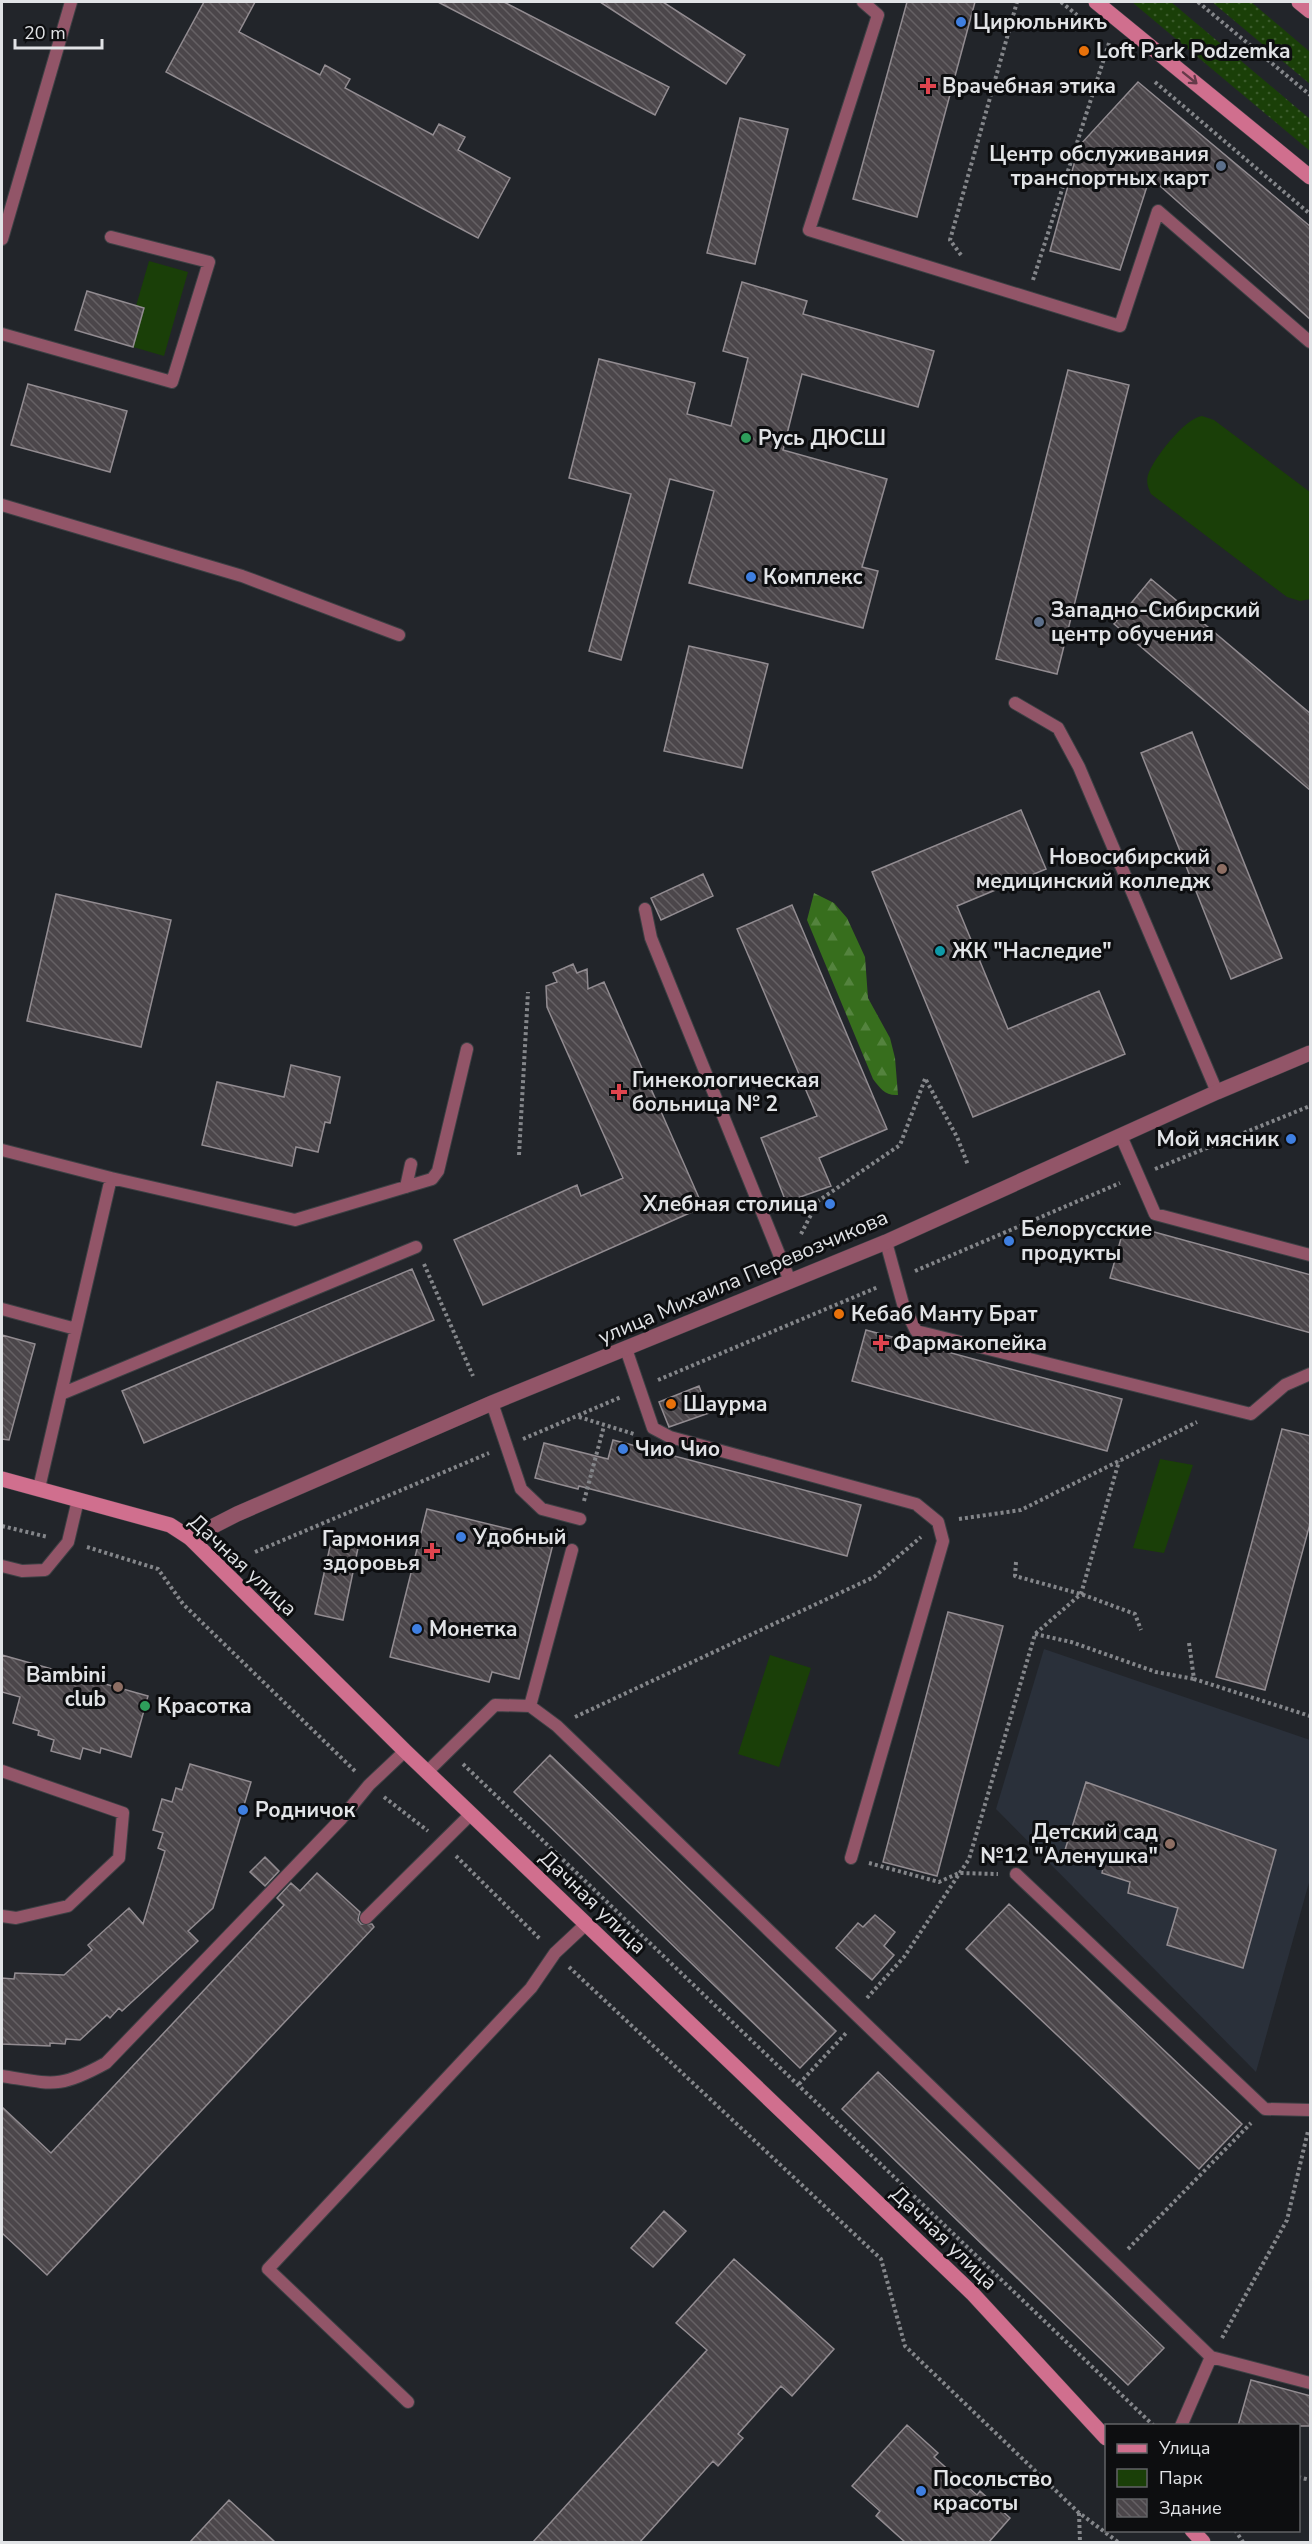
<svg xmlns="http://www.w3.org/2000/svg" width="1312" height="2544" viewBox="0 0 1312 2544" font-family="'Nunito Sans',sans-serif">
<defs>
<pattern id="grass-dots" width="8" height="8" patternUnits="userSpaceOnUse" patternTransform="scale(1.5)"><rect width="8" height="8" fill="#1a3f08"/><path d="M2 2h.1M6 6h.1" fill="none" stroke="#3b5b2c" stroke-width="1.8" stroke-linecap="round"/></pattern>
<pattern id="forest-firs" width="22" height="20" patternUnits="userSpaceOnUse" patternTransform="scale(1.5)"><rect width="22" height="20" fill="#376e1d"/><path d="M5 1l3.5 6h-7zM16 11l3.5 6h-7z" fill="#54833e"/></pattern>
<pattern id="building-back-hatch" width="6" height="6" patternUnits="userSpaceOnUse" patternTransform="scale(1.5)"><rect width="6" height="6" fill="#4b464a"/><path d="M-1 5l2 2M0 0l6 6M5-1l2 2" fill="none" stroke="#656164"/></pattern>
</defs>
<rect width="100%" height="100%" fill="#22252a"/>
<path fill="#2a303a" d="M 1044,1649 L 1310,1740 L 1310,1879 L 1256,2072 L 996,1809 Z"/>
<path fill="url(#grass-dots)" d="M 1132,2 L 1171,2 L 1310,119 L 1310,151 Z
M 1212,2 L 1251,2 L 1310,52 L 1310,84 Z"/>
<path fill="url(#forest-firs)" d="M 814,893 L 834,903 L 847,918 L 865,957 L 868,998 L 890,1038 L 895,1058 L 898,1095 C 885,1096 880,1088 873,1079 L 807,920 Z"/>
<path fill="#1a3f08" d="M 149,261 L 188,272 L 164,356 L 133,347 L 144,308 L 136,306 Z
M 1202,416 L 1214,420 L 1310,492 L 1310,599 L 1300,601 L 1287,597 L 1151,494 C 1148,488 1146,482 1148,475 C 1153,459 1185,418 1202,416 Z
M 1160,1459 L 1193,1465 L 1164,1553 L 1133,1548 Z
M 770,1655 L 811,1668 L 779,1767 L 738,1754 Z"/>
<path fill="url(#building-back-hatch)" stroke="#928c91" stroke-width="1.5" d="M 204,2 L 255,2 L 239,32 L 320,75 L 325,65 L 350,79 L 345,88 L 433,135 L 439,124 L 465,137 L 458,150 L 510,178 L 478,238 L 166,72 Z
M 438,2 L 504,2 L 669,87 L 655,115 Z
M 600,2 L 663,2 L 745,55 L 726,84 Z
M 907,2 L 975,2 L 917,217 L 853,199 Z
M 1138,82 L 1311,227 L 1311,320 L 1150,177 L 1120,270 L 1050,251 L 1079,146 Z
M 740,118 L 788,129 L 755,264 L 707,253 Z
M 742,282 L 807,301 L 803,314 L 934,351 L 918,407 L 802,374 L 783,450 L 887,479 L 862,567 L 878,571 L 863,628 L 689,583 L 714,491 L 670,479 L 621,660 L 589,651 L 631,494 L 569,478 L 599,359 L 695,383 L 687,414 L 731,426 L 748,358 L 723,351 Z
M 87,291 L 144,308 L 133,347 L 75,330 Z
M 1068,370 L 1129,385 L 1057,674 L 996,659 Z
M 28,384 L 127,411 L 110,472 L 11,445 Z
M 1151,579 L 1311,714 L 1311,791 L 1114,624 Z
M 689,646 L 768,664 L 742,768 L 664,751 Z
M 1192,732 L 1282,958 L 1231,979 L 1141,753 Z
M 1021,810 L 1046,869 L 957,906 L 1008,1029 L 1099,991 L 1125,1054 L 973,1117 L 872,872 Z
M 703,874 L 713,896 L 661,920 L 651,898 Z
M 56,894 L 171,920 L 141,1047 L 27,1021 Z
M 792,905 L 887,1129 L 819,1158 L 831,1186 L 786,1202 L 761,1138 L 817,1116 L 737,929 Z
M 573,964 L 577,973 L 587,969 L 588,989 L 604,982 L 703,1207 L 483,1305 L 454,1240 L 577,1185 L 581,1196 L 623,1178 L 547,1007 L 546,986 L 557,982 L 553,973 Z
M 291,1065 L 340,1077 L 330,1123 L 325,1122 L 318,1152 L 296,1147 L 292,1166 L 202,1145 L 217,1082 L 284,1097 Z
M 1125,1224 L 1311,1275 L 1311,1333 L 1110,1278 Z
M 412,1269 L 434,1320 L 144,1443 L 122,1391 Z
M 866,1330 L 1122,1399 L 1107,1451 L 852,1381 Z
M 2,1335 L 35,1344 L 9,1440 L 2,1439 Z
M 699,1386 L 709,1413 L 669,1427 L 659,1402 Z
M 1282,1429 L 1311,1436 L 1311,1520 L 1265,1690 L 1216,1677 Z
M 613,1440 L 861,1505 L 847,1556 L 579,1486 L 578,1489 L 535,1478 L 544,1443 L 608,1459 Z
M 427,1509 L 554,1540 L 519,1679 L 492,1672 L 489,1682 L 390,1657 Z
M 331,1542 L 358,1548 L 343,1620 L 315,1614 Z
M 948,1612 L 1003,1626 L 937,1876 L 883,1862 Z
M 2,1655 L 148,1696 L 131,1757 L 101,1748 L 100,1753 L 83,1748 L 80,1759 L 51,1751 L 54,1740 L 38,1735 L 39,1731 L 13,1723 L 20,1697 L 2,1692 Z
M 550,1755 L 836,2031 L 800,2068 L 514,1792 Z
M 190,1764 L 251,1782 L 213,1908 L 188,1931 L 198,1941 L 122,2011 L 119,2008 L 110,2018 L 107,2015 L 80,2040 L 66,2039 L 65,2044 L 50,2043 L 50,2046 L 2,2044 L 2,1978 L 14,1979 L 15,1973 L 64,1975 L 92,1950 L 88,1945 L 129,1908 L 143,1924 L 165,1851 L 158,1848 L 163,1833 L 153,1830 L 162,1799 L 172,1802 L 176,1788 L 182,1790 Z
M 1086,1782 L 1276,1850 L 1243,1968 L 1167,1945 L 1178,1908 L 1128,1893 L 1130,1882 L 1102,1873 L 1104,1863 L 1065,1850 Z
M 265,1857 L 279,1871 L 265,1886 L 250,1872 Z
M 317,1873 L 360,1912 L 358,1920 L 361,1924 L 372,1924 L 374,1927 L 47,2275 L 2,2233 L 2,2107 L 51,2153 L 284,1905 L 277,1898 L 291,1883 L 300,1891 Z
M 1009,1904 L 1242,2124 L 1199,2169 L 966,1949 Z
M 875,1915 L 895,1932 L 884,1946 L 894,1955 L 872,1980 L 836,1948 L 858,1923 L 863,1927 Z
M 878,2072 L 1164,2348 L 1128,2385 L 842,2109 Z
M 664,2211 L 686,2231 L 653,2267 L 631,2248 Z
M 734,2259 L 834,2349 L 792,2396 L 781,2386 L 738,2434 L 743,2438 L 718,2466 L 713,2461 L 640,2542 L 533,2542 L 707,2350 L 676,2323 Z
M 1251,2380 L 1311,2396 L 1311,2426 L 1238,2426 Z
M 907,2425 L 938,2453 L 934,2457 L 952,2473 L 977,2495 L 980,2491 L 1010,2518 L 989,2542 L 905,2542 L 876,2516 L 880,2511 L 852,2486 Z
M 229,2500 L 275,2542 L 190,2542 Z"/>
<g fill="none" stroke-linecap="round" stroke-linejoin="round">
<g stroke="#3d4044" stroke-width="14">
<path id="lane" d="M 863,2 L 878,15 L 809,230 L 1120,326 L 1158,211 L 1310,342
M 2,239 L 71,2
M 2,334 L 172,382 L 209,262 L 111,237
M 2,505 L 242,576 L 399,635
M 1015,703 L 1058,728 L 1079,767 L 1217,1092
M 645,909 L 651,938 L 790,1281
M 1121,1136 L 1155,1214 L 1310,1255
M 2,1150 L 111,1178
M 406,1187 L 411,1164
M 886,1242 L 903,1304 L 916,1331 L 1251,1414 L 1285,1385 L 1310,1374
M 2,1309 L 76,1329
M 626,1349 L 653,1428 L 670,1437 L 916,1504 L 938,1522 L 943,1541 L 851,1858
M 61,1394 L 416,1247
M 492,1403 L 521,1489 L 542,1509 L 580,1519
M 39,1488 L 111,1178 L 295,1220 L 432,1179 L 438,1171 L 467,1049
M 2,1566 L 22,1571 L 45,1570 L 68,1542 L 78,1500
M 530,1706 L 572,1550
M 2,1771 L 123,1813 L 119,1858 L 68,1906 L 16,1918 L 2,1916
M 427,1772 L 495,1705 L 530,1706 L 557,1726 L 1211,2357 L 1181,2426
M 1016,1874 L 1265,2109 L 1310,2110
M 366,1918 L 471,1814
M 2,2076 C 53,2084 59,2089 106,2063 L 341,1819 L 369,1785 L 405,1751
M 1211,2357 L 1310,2383
M 408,2402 L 268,2269 L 531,1988 L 555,1953 L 586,1924"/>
</g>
<g stroke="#3d4044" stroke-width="16">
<path id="street" d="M 190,1538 L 237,1514 L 492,1403 L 886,1242 L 1217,1092 L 1310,1053"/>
</g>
<g stroke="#3d4044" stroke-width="16">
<path id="secondary" d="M 1096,2 L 1310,177
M 1299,2 L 1310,11
M 2,1479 L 170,1525 L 190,1538 L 405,1751 L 972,2293 L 1106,2438
M 1192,2530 L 1203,2542"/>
</g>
<path stroke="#84868a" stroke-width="4" stroke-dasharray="3 3" stroke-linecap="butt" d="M 1061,2 L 1077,15
M 1198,2 L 1310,95
M 1155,82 L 1310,214
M 961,255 L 950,240 L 1017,2
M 1033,280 L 1109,43
M 926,1080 L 957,1137 L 968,1165
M 519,1155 L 528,992
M 1155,1169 L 1310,1106
M 801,1234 L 818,1201 L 900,1145 L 925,1079
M 424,1264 L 473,1376
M 915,1271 L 1120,1183
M 658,1380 L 878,1287
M 579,1417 L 634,1434
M 523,1439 L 621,1397
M 584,1501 L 604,1426
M 959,1519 L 1021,1510 L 1197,1422
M 2,1526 L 48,1537
M 87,1547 L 158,1569 L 183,1604 L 356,1772
M 255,1552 L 489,1453
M 1016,1562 L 1015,1576 L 1081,1594 L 1135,1614 L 1141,1630
M 1035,1634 L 1071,1642 L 1156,1672 L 1194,1679
M 1189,1643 L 1194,1679 L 1310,1716
M 575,1717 L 874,1577 L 921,1537
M 463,1764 L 1154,2426
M 384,1797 L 428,1831
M 456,1856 L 540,1939
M 869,1863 L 939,1882 L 959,1873 L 998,1874
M 569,1967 L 881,2259 L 905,2346 L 1078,2512 L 1118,2542
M 867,1998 L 904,1957 L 969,1859 L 1035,1634 L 1081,1594 L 1119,1461
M 799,2084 L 847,2032
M 1128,2249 L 1251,2123
M 1222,2338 L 1287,2220 L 1308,2131
M 1298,2477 L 1310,2480
M 1079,2513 L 1080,2542
M 1235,2530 L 1243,2542"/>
<use href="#lane" stroke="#925568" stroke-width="12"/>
<use href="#street" stroke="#925568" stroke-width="15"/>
<use href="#secondary" stroke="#d06f8e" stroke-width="15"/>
</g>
<defs><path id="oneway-shaft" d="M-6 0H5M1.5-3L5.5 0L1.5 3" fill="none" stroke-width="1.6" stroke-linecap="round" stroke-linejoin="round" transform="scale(1.5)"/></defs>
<use stroke="#653a49" href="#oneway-shaft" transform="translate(1190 78) rotate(39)"/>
<g fill="#3f7fe0" stroke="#0d0e10" stroke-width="2">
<circle cx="961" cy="22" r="6"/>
<circle cx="751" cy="577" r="6"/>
<circle cx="1291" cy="1139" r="6"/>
<circle cx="830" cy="1204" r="6"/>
<circle cx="1009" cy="1241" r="6"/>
<circle cx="623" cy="1449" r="6"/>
<circle cx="461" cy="1537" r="6"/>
<circle cx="417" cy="1629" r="6"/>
<circle cx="243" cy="1810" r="6"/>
<circle cx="921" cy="2491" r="6"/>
</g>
<g fill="#e8710a" stroke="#0d0e10" stroke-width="2">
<circle cx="1084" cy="51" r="6"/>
<circle cx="839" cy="1314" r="6"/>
<circle cx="671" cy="1404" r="6"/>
</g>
<g fill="#e0444e" stroke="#0d0e10" stroke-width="2">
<path d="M925 77h6v6h6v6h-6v6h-6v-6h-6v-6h6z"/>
<path d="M616 1083h6v6h6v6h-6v6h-6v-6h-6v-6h6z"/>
<path d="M878 1334h6v6h6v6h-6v6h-6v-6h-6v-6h6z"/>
<path d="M429 1542h6v6h6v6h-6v6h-6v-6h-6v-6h6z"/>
</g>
<g fill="#5c6f8a" stroke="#0d0e10" stroke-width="2">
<circle cx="1221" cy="166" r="6"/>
<circle cx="1039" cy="622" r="6"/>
</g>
<g fill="#2e9e5b" stroke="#0d0e10" stroke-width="2">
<circle cx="746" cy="438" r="6"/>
<circle cx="145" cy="1706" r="6"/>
</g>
<g fill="#8d6e63" stroke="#0d0e10" stroke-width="2">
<circle cx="1222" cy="869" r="6"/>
<circle cx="118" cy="1687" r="6"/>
<circle cx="1170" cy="1844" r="6"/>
</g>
<circle fill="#0f9aa8" stroke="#0d0e10" stroke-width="2" cx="940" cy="951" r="6"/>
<g text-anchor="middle" stroke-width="6" stroke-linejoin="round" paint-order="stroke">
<g font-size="21" font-weight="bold" fill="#e1e3e6" stroke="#0d0e10" text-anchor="start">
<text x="973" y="29">Цирюльникъ</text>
<text x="1096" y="58">Loft Park Podzemka</text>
<text x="942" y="93">Врачебная этика</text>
<text x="1209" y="161" text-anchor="end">Центр обслуживания<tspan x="1209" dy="24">транспортных карт</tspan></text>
<text x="758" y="445">Русь ДЮСШ</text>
<text x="763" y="584">Комплекс</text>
<text x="1051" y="617">Западно-Сибирский<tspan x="1051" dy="24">центр обучения</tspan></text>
<text x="1210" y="864" text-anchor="end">Новосибирский<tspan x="1210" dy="24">медицинский колледж</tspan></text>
<text x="952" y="958">ЖК "Наследие"</text>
<text x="632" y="1087">Гинекологическая<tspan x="632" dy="24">больница № 2</tspan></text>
<text x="1279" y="1146" text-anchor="end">Мой мясник</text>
<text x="818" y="1211" text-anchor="end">Хлебная столица</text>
<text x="1021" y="1236">Белорусские<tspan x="1021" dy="24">продукты</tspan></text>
<text x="851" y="1321">Кебаб Манту Брат</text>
<text x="893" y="1350">Фармакопейка</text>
<text x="683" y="1411">Шаурма</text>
<text x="635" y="1456">Чио Чио</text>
<text x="473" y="1544">Удобный</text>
<text x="420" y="1546" text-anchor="end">Гармония<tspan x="420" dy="24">здоровья</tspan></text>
<text x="429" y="1636">Монетка</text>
<text x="106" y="1682" text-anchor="end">Bambini<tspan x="106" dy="24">club</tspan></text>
<text x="157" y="1713">Красотка</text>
<text x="255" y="1817">Родничок</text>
<text x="1158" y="1839" text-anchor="end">Детский сад<tspan x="1158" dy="24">№12 "Аленушка"</tspan></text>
<text x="933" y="2486">Посольство<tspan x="933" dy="24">красоты</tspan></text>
</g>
<g font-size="21" fill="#e1e3e6" stroke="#0d0e10">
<text transform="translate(743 1277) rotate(-23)" y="7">улица Михаила Перевозчикова</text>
<text transform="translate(243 1565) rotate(43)" y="7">Дачная улица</text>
<text transform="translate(593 1902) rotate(44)" y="7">Дачная улица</text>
<text transform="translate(944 2238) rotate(44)" y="7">Дачная улица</text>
</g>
</g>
<rect width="1312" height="2544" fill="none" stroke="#e1e3e6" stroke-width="6"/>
<rect x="1105" y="2424" width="195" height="108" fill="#0d0e10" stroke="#626366" stroke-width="1.5"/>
<rect x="1117" y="2444" width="30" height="9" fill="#d06f8e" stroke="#626366" stroke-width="1.5"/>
<text x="1159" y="2454" font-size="18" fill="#e1e3e6">Улица</text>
<rect x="1117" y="2469" width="30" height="18" fill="#1a3f08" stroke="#626366" stroke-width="1.5"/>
<text x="1159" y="2484" font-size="18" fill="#e1e3e6">Парк</text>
<rect x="1117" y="2499" width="30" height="18" fill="url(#building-back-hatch)" stroke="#626366" stroke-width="1.5"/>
<text x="1159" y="2514" font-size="18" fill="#e1e3e6">Здание</text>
<path d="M15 39v9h87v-9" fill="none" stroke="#e1e3e6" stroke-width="3"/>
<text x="24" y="39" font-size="18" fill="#e1e3e6" stroke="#0d0e10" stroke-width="4.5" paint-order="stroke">20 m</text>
</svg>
